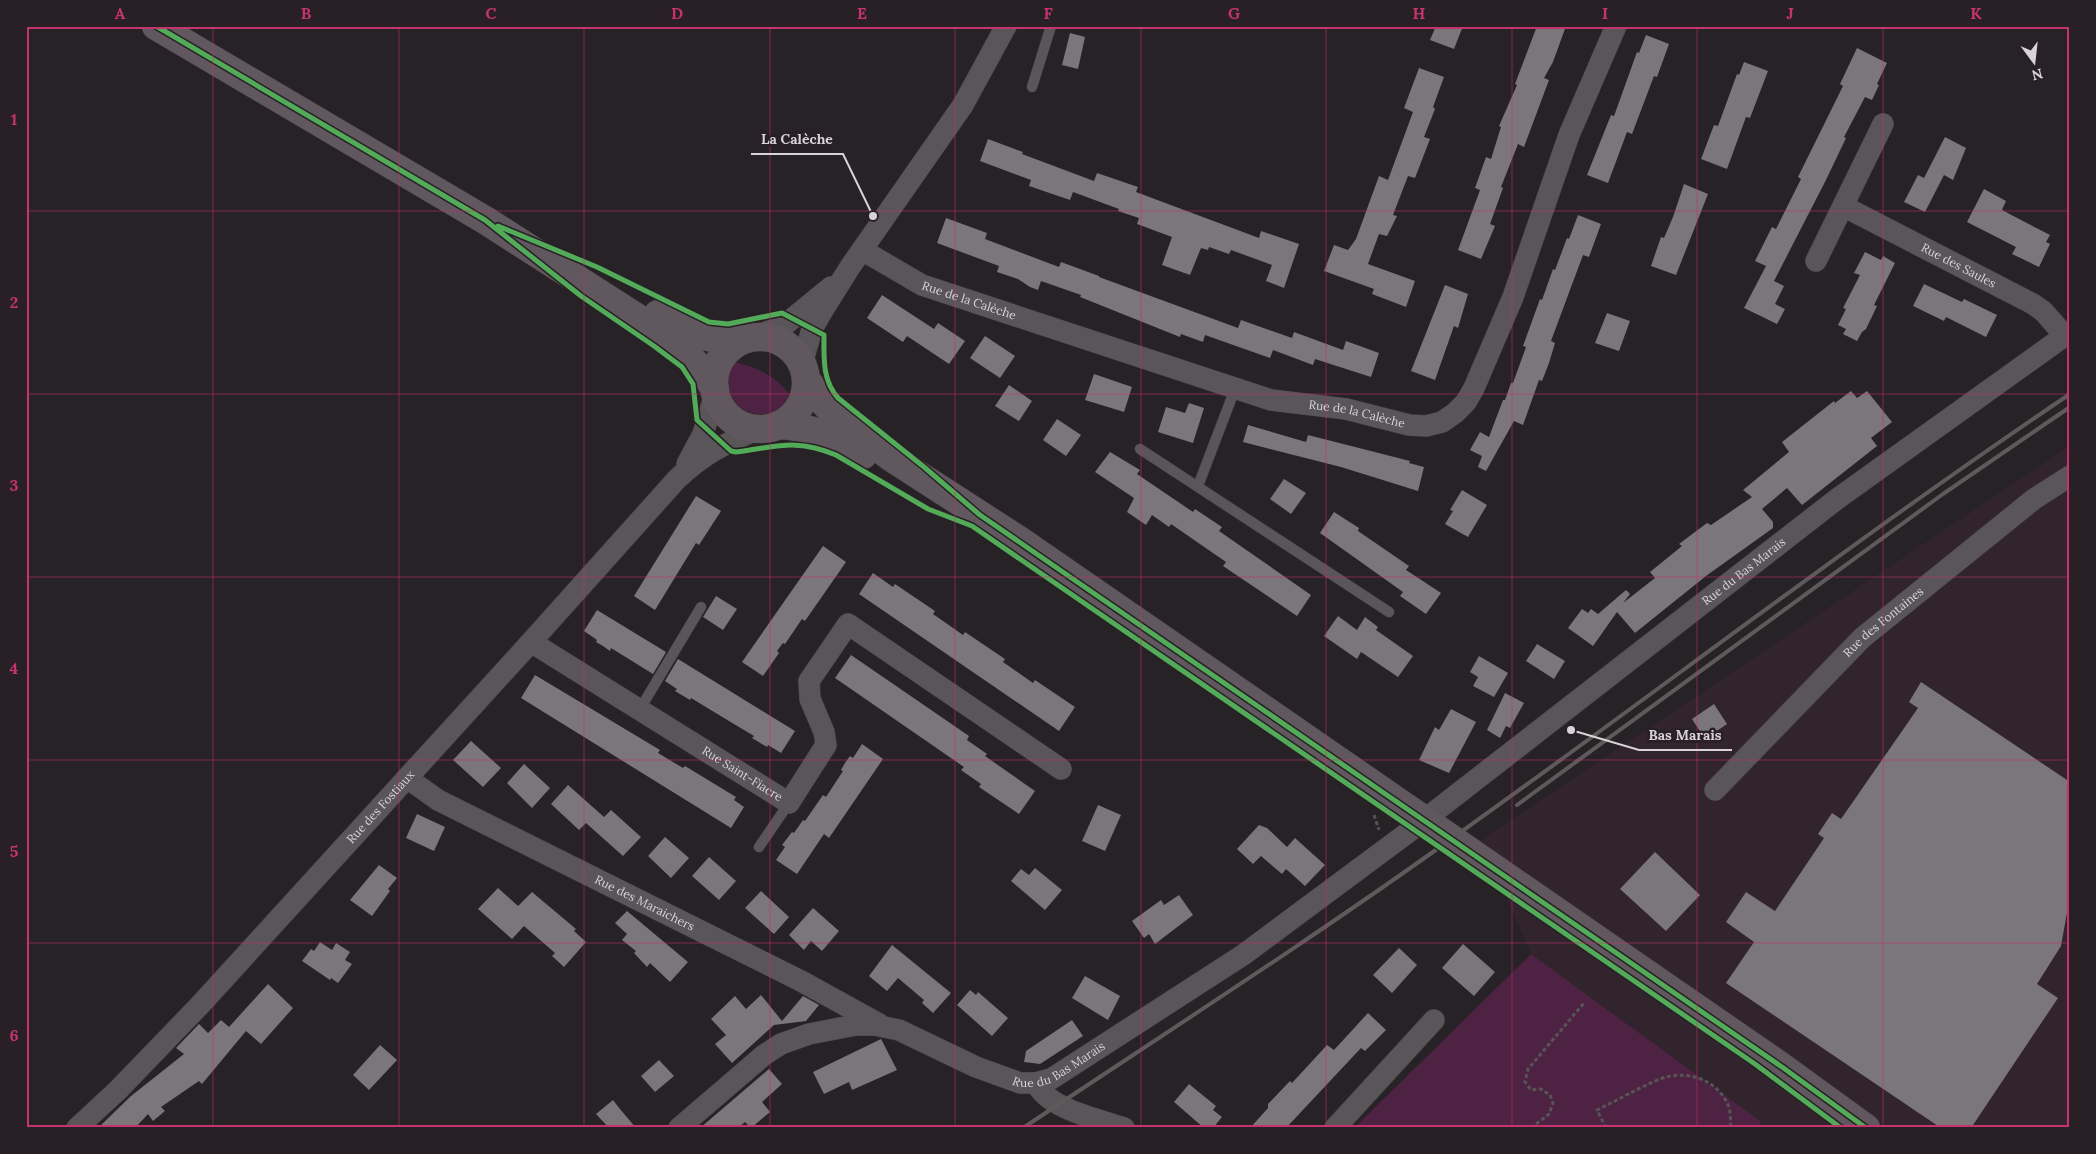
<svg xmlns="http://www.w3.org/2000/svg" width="2096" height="1154" viewBox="0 0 2096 1154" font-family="Lora,serif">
<rect width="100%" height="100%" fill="#272225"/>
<path fill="#31242d" d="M 2070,446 L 2070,1128 L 1760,1128 L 1759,1121 L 1531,954 L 1481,840 Z"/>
<path fill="#4e2243" d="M 734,362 C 759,367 775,376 791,396 C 767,437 709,403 734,362 Z
M 1531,954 L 1760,1121 L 1760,1128 L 1354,1128 Z"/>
<path fill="#7a7679" d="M 1436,26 L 1463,26 L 1454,49 L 1430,40 Z
M 1537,26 L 1566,26 L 1553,62 L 1544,78 L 1549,80 L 1524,147 L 1518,144 L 1501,187 L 1503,188 L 1490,224 L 1495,226 L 1481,259 L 1458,250 L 1480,190 L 1475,188 L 1486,157 L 1491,159 L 1501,127 L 1499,126 L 1517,85 L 1515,84 Z
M 1070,33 L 1085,37 L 1078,69 L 1062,65 Z
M 1646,35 L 1669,44 L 1657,77 L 1654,76 L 1632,134 L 1627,132 L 1608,183 L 1587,175 L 1611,115 L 1614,116 L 1637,52 L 1639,53 Z
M 1857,48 L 1887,63 L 1877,84 L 1879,85 L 1872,100 L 1865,97 L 1844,137 L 1846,138 L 1826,180 L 1774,281 L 1784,286 L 1775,304 L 1785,309 L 1777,324 L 1744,308 L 1766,266 L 1755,261 L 1772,227 L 1776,229 L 1801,179 L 1798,177 L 1843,86 L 1840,84 Z
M 1744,62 L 1768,71 L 1750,118 L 1746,117 L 1727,169 L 1701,159 L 1714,125 L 1718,126 L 1737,74 L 1739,75 Z
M 1419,68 L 1444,77 L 1433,107 L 1435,109 L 1424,137 L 1430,139 L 1415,178 L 1408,176 L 1393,215 L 1397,216 L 1387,236 L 1379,234 L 1368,264 L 1415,281 L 1406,307 L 1372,294 L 1374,289 L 1324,271 L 1334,245 L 1348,250 L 1356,239 L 1379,176 L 1388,180 L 1413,112 L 1404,108 Z
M 1945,137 L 1966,148 L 1953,180 L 1944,175 L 1925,212 L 1904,202 L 1918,175 L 1924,178 Z
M 988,139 L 1023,152 L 1022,154 L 1094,181 L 1097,173 L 1138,187 L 1136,192 L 1259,238 L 1261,231 L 1299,244 L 1284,288 L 1266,281 L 1272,265 L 1231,250 L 1229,254 L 1209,247 L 1208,250 L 1201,248 L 1190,275 L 1162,265 L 1172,237 L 1137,224 L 1139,218 L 1118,211 L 1119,209 L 1073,192 L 1070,200 L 1029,186 L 1031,180 L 980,161 Z
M 1684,184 L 1708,194 L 1676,275 L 1651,266 L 1661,237 L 1664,238 L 1673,217 Z
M 1984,189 L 2006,201 L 2002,210 L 2050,235 L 2046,242 L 2050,244 L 2039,267 L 2012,254 L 2016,247 L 1967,222 Z
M 1578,215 L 1601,224 L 1589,257 L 1583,255 L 1551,341 L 1555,343 L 1549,363 L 1542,381 L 1539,380 L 1523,425 L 1514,421 L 1486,471 L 1478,467 L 1482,456 L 1470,450 L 1480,432 L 1489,437 L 1503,400 L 1505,400 L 1511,383 L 1513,383 L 1526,347 L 1523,346 L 1540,299 L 1542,300 L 1553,269 L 1555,270 L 1567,238 L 1569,239 Z
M 946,218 L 987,233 L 985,239 L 1059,267 L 1061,262 L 1099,276 L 1099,277 L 1238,328 L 1241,320 L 1292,338 L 1294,332 L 1343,350 L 1346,341 L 1379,353 L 1371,377 L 1315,359 L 1313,365 L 1273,350 L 1270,358 L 1205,335 L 1203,342 L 1181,334 L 1180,337 L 1080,297 L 1081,295 L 1041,281 L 1038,290 L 1030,287 L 1018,279 L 997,272 L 999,266 L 937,243 Z
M 1865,252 L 1881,260 L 1883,256 L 1895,263 L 1874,305 L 1877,306 L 1866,329 L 1862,332 L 1857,341 L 1843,334 L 1846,329 L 1838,325 L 1846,309 L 1843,308 L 1860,275 L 1854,273 Z
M 1924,284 L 1962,302 L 1964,299 L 1997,315 L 1986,337 L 1946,317 L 1944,321 L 1913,306 Z
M 1445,285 L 1468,294 L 1458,328 L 1454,326 L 1435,380 L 1411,371 Z
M 882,295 L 934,329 L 938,323 L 965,341 L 949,364 L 907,336 L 903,342 L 867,318 Z
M 1607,313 L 1630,321 L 1619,351 L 1595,343 Z
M 985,336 L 1015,356 L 1000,378 L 970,358 Z
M 1094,374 L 1132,387 L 1124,412 L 1085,400 Z
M 1009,385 L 1032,401 L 1019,421 L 995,406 Z
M 1851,391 L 1857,398 L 1867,391 L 1892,422 L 1871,438 L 1877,446 L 1802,505 L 1787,488 L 1762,509 L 1773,522 L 1773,528 L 1706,576 L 1635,633 L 1617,612 L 1593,646 L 1568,628 L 1582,609 L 1588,613 L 1591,609 L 1598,614 L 1626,590 L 1630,594 L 1623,603 L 1655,578 L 1650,572 L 1682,546 L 1679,544 L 1707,523 L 1711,525 L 1752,497 L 1743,490 L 1789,452 L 1782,442 L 1834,401 L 1835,403 Z
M 1189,403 L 1204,408 L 1193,443 L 1158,432 L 1166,407 L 1185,413 Z
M 1057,419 L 1081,435 L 1066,456 L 1043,440 Z
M 1248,425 L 1306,442 L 1308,435 L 1410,461 L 1409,463 L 1424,467 L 1418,491 L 1341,467 L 1243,442 Z
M 1110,452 L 1140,470 L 1137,474 L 1193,512 L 1195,509 L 1222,527 L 1219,531 L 1311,595 L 1297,616 L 1223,566 L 1226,562 L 1171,524 L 1169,527 L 1152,515 L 1146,525 L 1127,512 L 1134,498 L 1095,472 Z
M 1284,479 L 1306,493 L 1291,514 L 1270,499 Z
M 1462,490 L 1487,505 L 1468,537 L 1445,524 L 1453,511 L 1450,510 Z
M 696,496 L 721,511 L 699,545 L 696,543 L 655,610 L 634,596 Z
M 1334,512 L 1359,528 L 1358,531 L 1409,566 L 1406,570 L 1441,593 L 1426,614 L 1400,596 L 1403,592 L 1320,533 Z
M 823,546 L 846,562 L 805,621 L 802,619 L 785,644 L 783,643 L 777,651 L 779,653 L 763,676 L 742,662 Z
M 873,573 L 893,587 L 895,584 L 935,611 L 933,614 L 963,635 L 965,632 L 1005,659 L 1003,662 L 1033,683 L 1035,680 L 1075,707 L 1059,731 L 859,594 Z
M 716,596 L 737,609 L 723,630 L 703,617 Z
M 597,610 L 666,652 L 653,674 L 611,648 L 610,651 L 603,646 L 596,642 L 597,640 L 584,631 Z
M 1338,616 L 1357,630 L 1365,617 L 1378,627 L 1376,630 L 1413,656 L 1398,677 L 1361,652 L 1357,659 L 1324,636 Z
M 1537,644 L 1565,661 L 1554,679 L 1526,661 Z
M 851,655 L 969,736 L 967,740 L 987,754 L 985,756 L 1035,791 L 1019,814 L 979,787 L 981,784 L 961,770 L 964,767 L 835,678 Z
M 1479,656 L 1508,673 L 1494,697 L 1473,686 L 1478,677 L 1470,672 Z
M 678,659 L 795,731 L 781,753 L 768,745 L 767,747 L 752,738 L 754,736 L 724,718 L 691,698 L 690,700 L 675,691 L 677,689 L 665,681 Z
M 535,675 L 660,750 L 658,753 L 683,768 L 685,766 L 736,797 L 734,800 L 744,807 L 731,828 L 521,698 Z
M 1921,682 L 2070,782 L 2070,896 L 2061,946 L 2037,984 L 2058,998 L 1971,1128 L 1941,1128 L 1726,983 L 1754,942 L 1726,922 L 1746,892 L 1775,911 L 1824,838 L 1818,834 L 1832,813 L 1841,819 L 1918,708 L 1909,702 Z
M 1505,693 L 1524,703 L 1510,728 L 1506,726 L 1500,738 L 1487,730 Z
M 1714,704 L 1727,724 L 1705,739 L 1692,719 Z
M 1451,709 L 1476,722 L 1449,773 L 1419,760 L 1435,727 L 1439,730 Z
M 471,741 L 501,768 L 483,787 L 453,760 Z
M 862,744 L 883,759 L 829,838 L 824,834 L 797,874 L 776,860 L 785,847 L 782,845 L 792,832 L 794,833 L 803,820 L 805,821 L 823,795 L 826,797 L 843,771 L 841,770 L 845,763 L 850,756 L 853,758 Z
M 524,764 L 550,788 L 532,808 L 507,783 Z
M 568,785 L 604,817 L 611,810 L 641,837 L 623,856 L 586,823 L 579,830 L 551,804 Z
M 1098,805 L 1121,815 L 1105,851 L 1082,841 Z
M 417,814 L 445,827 L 434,851 L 406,838 Z
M 1259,825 L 1267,828 L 1287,847 L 1295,838 L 1325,865 L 1305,886 L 1286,869 L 1282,874 L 1261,856 L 1253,864 L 1237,849 Z
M 665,837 L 689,858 L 671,878 L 648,856 Z
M 1655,852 L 1700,895 L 1666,931 L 1620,889 Z
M 709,857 L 736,881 L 719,900 L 692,876 Z
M 379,865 L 397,878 L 388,889 L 390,891 L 372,916 L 350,900 Z
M 1035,868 L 1062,890 L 1045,910 L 1011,881 L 1021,869 L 1029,875 Z
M 498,888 L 518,906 L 532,892 L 576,929 L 574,931 L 586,942 L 564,967 L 552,956 L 555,953 L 524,926 L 512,939 L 478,909 Z
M 761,891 L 789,917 L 774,934 L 745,908 Z
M 1179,895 L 1193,915 L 1155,944 L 1149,934 L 1144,938 L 1132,921 L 1161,900 L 1164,905 Z
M 813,908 L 839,931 L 822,951 L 811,941 L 804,950 L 789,935 Z
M 627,911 L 688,962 L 670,982 L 650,963 L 647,967 L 634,953 L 636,951 L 622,940 L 627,934 L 615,923 Z
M 320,942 L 332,950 L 336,943 L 350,952 L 345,960 L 352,964 L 338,983 L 331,978 L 330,980 L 302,961 L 311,949 L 314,951 Z
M 1463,944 L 1495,972 L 1474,996 L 1442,968 Z
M 892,945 L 951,993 L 933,1013 L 922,1003 L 924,1000 L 898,978 L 887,991 L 869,976 Z
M 1399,948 L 1417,965 L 1392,993 L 1373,975 Z
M 1085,976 L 1120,996 L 1108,1020 L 1072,998 Z
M 268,984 L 293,1008 L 261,1044 L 246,1031 L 202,1084 L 199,1081 L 161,1107 L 165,1111 L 153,1121 L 148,1114 L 135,1128 L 98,1128 L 131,1096 L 184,1054 L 176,1048 L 199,1024 L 208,1033 L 221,1020 L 229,1027 Z
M 970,990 L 976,995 L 978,992 L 1008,1018 L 992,1036 L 957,1005 Z
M 761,995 L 782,1021 L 803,996 L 819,1005 L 806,1021 L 774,1025 L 732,1063 L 715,1044 L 726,1035 L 711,1019 L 735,996 L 746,1009 Z
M 1368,1013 L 1386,1030 L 1365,1051 L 1361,1048 L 1286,1128 L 1250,1128 L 1268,1108 L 1268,1104 L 1290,1081 L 1292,1083 L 1327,1045 L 1334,1050 Z
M 1072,1020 L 1083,1036 L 1040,1064 L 1024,1062 L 1026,1051 Z
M 881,1039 L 897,1070 L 852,1090 L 849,1082 L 824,1094 L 813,1072 Z
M 380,1045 L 397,1060 L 369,1090 L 353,1075 Z
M 659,1060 L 674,1076 L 655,1092 L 641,1076 Z
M 769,1069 L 782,1084 L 762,1102 L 770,1112 L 751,1128 L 745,1122 L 738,1128 L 700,1128 Z
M 1189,1084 L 1216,1106 L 1213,1110 L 1222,1117 L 1213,1128 L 1204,1128 L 1174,1102 Z
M 613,1100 L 620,1109 L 636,1128 L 609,1128 L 596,1114 Z"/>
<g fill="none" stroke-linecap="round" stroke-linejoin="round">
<g stroke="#444042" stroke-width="11">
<path id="lane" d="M 1032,87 L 1051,26
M 1140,449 L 1389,612
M 1198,486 L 1235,389
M 640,709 L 701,607
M 759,847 L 789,803"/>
</g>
<g stroke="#444042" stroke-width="22">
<g id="street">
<path id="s1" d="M 1843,206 L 2033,304 L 2043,311 L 2065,336"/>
<path id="s2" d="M 862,250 L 922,285 L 1271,400 L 1346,409 L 1409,425 L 1426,426 L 1442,422 L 1455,413 L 1466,402 L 1474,388 L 1513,297 L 1569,135 L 1616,26"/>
<path d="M 1816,261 L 1883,124"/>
<path d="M 755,337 L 787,323 L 831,287"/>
<path d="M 802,364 L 812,329 L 823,310 L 850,267 L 963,105 L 1006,26"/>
<path d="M 687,464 L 703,434 L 715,394"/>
<path id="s3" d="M 531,642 L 789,803 L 826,745 L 824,732 L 810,699 L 809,681 L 848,624 L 1061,769"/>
<path id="s4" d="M 407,778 L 438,800 L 801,981 L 879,1024"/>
<path id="s5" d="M 1715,790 L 1862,638 L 2034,499 L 2070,476"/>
<path id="s6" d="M 1424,820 L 1837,499 L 2070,332"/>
<path d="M 1036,1083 C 1048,1109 1098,1119 1124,1128"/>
<path id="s7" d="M 77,1128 L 118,1090 L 200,1005 L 531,642 L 677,479 C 706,452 725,444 760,428"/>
<path id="s8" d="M 679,1128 L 764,1055 L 781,1044 L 809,1034 L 856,1025 L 874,1025 L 899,1030 L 976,1067 L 1020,1083 L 1036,1083 L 1051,1079 L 1243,955 L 1414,828"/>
<path d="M 1335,1128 L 1434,1020"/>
</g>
</g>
<g stroke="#444042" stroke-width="29">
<path id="primary" d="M 156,26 L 485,220 L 658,331 C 681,347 700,365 715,389
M 658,314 L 699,335 L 713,338 L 746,339
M714 383a46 46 0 1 1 92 0a46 46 0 1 1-92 0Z
M 806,379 L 817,395 L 838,418 L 892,458 L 1019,540 L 1782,1067 L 1866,1128
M 778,425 C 811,426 836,439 863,455"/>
</g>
<path stroke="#575456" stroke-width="3" stroke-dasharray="4 2.5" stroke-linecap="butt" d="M 1374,815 L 1379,830
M 1531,1128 L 1549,1114 L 1553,1103 L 1550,1095 L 1541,1089 L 1531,1090 L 1525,1082 L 1528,1069 L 1584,1003
M 1606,1128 L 1597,1110 C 1618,1100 1638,1088 1660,1079 C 1686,1069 1717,1079 1728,1105 C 1731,1111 1730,1121 1731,1128"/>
<use href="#lane" stroke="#595558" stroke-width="10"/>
<use href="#street" stroke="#595558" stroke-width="21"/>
<use href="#primary" stroke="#60585e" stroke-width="28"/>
<path stroke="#5e5a5c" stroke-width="4" d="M 1517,805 L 1943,494 L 2070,407
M 1023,1128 C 1167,1032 1313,938 1454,837 C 1660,690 1860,535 2070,394"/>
<g stroke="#292026" stroke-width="8">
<path id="cycleway" d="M 156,26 L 485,220 L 581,296 L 654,346 L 682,367 L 693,384 L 697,420 L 731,451 L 736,452 C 776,447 796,438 836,455 L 928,509 L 972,526 L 1755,1064 L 1841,1128
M 498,226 L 597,267 L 709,322 L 728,324 L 782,313 L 824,335 C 824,358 822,380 838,398 L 924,467 L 980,515 L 1782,1067 L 1866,1128"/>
</g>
<use href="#cycleway" stroke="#51ab58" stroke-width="5"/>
</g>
<path fill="none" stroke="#c5346e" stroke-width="1" stroke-opacity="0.55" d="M 213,26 L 213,1128M 399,26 L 399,1128M 584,26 L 584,1128M 770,26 L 770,1128M 955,26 L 955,1128M 1141,26 L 1141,1128M 1326,26 L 1326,1128M 1512,26 L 1512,1128M 1697,26 L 1697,1128M 1883,26 L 1883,1128M 26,211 L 2070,211M 26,394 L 2070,394M 26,577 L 2070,577M 26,760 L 2070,760M 26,943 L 2070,943"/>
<g text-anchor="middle" stroke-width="5" stroke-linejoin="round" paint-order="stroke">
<g font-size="12" fill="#d9d3d7" stroke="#292026">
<text dy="4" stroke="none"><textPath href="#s1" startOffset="130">Rue des Saules</textPath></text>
<text dy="4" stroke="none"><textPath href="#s2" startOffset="119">Rue de la Calèche</textPath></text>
<text dy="4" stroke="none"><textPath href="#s2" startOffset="524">Rue de la Calèche</textPath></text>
<text dy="4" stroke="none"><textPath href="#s6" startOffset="405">Rue du Bas Marais</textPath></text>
<text dy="4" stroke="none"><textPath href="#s5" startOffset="238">Rue des Fontaines</textPath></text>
<text dy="4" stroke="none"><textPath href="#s3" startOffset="249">Rue Saint-Fiacre</textPath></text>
<text dy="4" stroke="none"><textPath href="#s7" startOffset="442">Rue des Fostiaux</textPath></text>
<text dy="4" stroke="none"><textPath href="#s4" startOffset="269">Rue des Maraichers</textPath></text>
<text dy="4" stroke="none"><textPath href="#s8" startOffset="429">Rue du Bas Marais</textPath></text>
</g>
</g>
<path fill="none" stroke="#d9d3d7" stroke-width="2" d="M873 216L843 154H751M1571 730L1639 750H1732"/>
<g fill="#d9d3d7" stroke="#292026" stroke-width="2">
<circle cx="873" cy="216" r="5"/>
<circle cx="1571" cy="730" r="5"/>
</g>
<g font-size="14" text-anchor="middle" font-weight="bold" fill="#d9d3d7" stroke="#292026" stroke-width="5" stroke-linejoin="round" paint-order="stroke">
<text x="797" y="144">La Calèche</text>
<text x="1685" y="740">Bas Marais</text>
</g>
<rect width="2096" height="1154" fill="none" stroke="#292026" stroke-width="55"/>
<g transform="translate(2034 62) rotate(165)" stroke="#292026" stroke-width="4" paint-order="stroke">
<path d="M0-4L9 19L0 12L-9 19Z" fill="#d9d3d7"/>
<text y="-8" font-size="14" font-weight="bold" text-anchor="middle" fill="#d9d3d7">N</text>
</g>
<rect x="28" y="28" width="2040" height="1098" fill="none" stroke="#c5346e" stroke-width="2"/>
<g font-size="16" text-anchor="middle" font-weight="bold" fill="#c5346e">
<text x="120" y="19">A</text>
<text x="306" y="19">B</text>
<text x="491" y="19">C</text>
<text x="677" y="19">D</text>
<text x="862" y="19">E</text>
<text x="1048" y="19">F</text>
<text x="1234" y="19">G</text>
<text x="1419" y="19">H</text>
<text x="1605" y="19">I</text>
<text x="1790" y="19">J</text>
<text x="1976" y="19">K</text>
<text x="14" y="125">1</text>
<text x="14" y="308">2</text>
<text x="14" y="491">3</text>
<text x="14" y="674">4</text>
<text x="14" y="857">5</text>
<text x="14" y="1041">6</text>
</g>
</svg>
